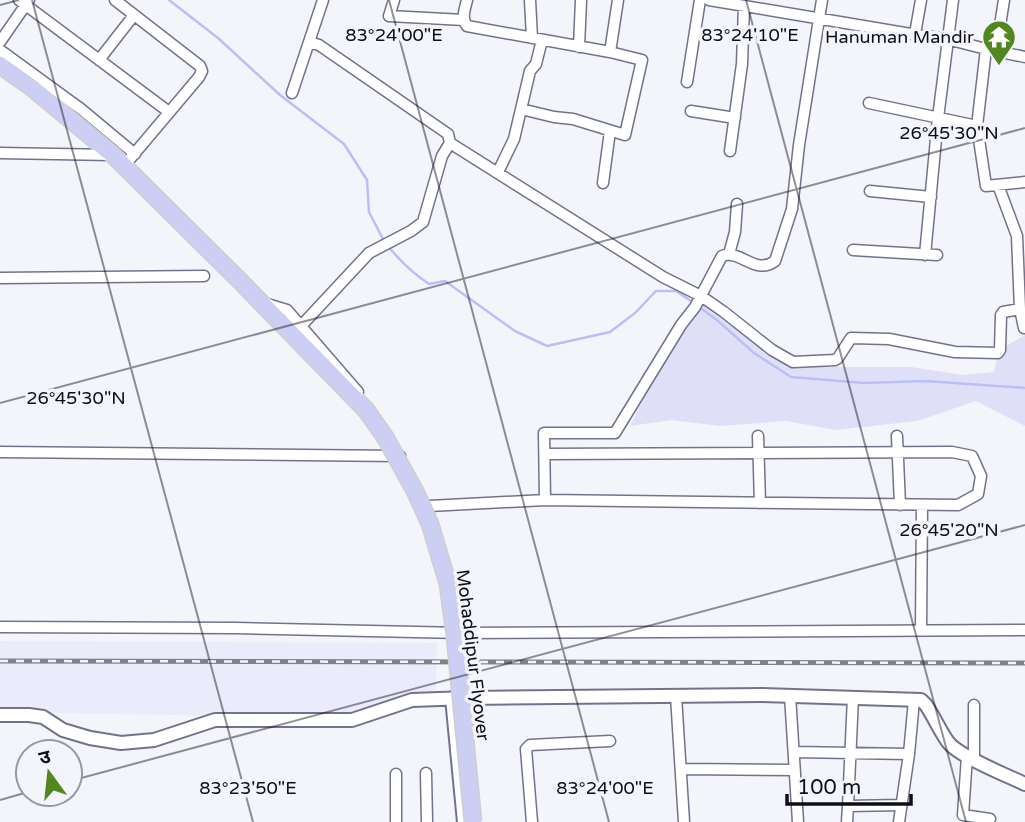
<svg xmlns="http://www.w3.org/2000/svg" width="1025" height="822" viewBox="0 0 1025 822" font-family="'Varela Round','Noto Sans Devanagari',sans-serif">
<rect width="100%" height="100%" fill="#f4f4fb"/>
<path fill="#ebebfb" d="M 0,641 L 437,643 L 436,692 L 407,696 L 349,718 L 0,712 Z"/>
<path fill="#dfe0f7" d="M 702,303 L 740,329 L 785,363 L 827,367 L 911,367 L 963,375 L 994,372 L 999,350 L 1025,335 L 1025,426 L 976,401 L 917,421 L 836,430 L 786,421 L 720,426 L 671,420 L 630,426 C 651,383 672,341 702,303 Z"/>
<g fill="none" stroke-linecap="round" stroke-linejoin="round">
<path stroke="#bcbef9" stroke-width="2.5" d="M 169,0 L 218,38 L 280,95 L 344,144 L 367,180 L 369,212 L 384,241
M 388,246 C 400,261 414,274 429,284 L 445,281 L 515,331 L 547,346 L 610,332 L 635,313 L 656,291 L 676,291 L 694,303
M 699,307 L 717,320 L 754,353 L 791,377 L 864,383 L 926,381 L 1025,388"/>
<g stroke="#71738e" stroke-width="13">
<path id="minor" d="M 19,0 L 169,112
M 115,0 L 200,66 L 202,71 L 199,77 L 124,166
M 394,0 L 389,16 L 464,20
M 467,0 C 465,9 461,18 467,26 L 610,52 L 642,60 L 625,135 L 573,119 L 554,117 L 521,109
M 530,0 L 532,38
M 709,0 L 905,33 L 947,39 L 986,49 L 1025,57
M 915,34 L 921,0
M 0,42 L 29,0
M 309,42 L 319,45 L 448,134 L 450,143
M 579,47 L 581,0
M 0,50 L 81,109 L 135,154
M 996,51 L 1004,0
M 610,52 L 618,0
M 99,60 L 134,15
M 687,82 L 700,0
M 292,93 L 323,0
M 869,103 L 977,126 L 986,186 L 1025,182
M 691,111 L 735,118
M 977,126 L 986,49
M 730,151 L 742,64 L 744,6
M 0,153 L 112,155
M 498,172 L 514,139 L 530,71 L 536,64 L 542,40
M 603,183 L 610,131
M 998,185 L 1017,236 L 1020,309 L 1024,328
M 870,191 L 931,197
M 853,250 L 937,255
M 729,254 L 735,232 L 737,204
M 925,255 L 938,118 L 953,0
M 0,278 L 204,276
M 264,303 L 287,310 L 358,392
M 301,326 L 369,253 L 411,231 L 423,222 L 442,156 L 450,143 L 663,277 L 701,296 L 724,312 L 772,350 L 793,362 L 835,360 L 838,358 L 851,338 L 889,339 L 955,352 L 998,353 L 1000,350 L 1001,315 L 1003,312 L 1020,309
M 758,436 L 760,503
M 897,436 L 900,505
M 0,452 L 400,456
M 545,454 L 952,452 L 972,456 L 981,476 L 978,494 L 958,505 L 545,500
M 429,506 L 545,500 L 544,433 L 615,433 L 681,325 L 695,307 L 722,256 C 741,249 755,276 775,261 L 792,209 L 799,145 L 822,0
M 0,627 L 236,628 L 462,633 L 1025,630
M 921,630 L 922,505
M 790,695 L 798,822
M 676,696 L 684,822
M 853,697 L 848,806 L 901,805
M 974,705 L 974,760
M 795,752 L 909,754
M 967,756 L 963,815 L 990,819
M 681,769 L 794,770
M 426,773 L 427,822
M 396,822 L 396,774
M 532,822 L 526,749 L 530,745 L 610,741
M 847,822 L 848,806
M 899,822 L 909,754 L 914,700"/>
</g>
<g stroke="#71738e" stroke-width="16">
<path id="tertiary" d="M 452,698 L 464,822
M 0,715 L 29,715 L 43,717 L 63,730 L 90,738 L 121,743 L 154,740 L 215,720 L 352,720 L 412,700 L 467,698
M 471,719 L 469,698 L 762,695 L 921,700 L 926,705 C 934,717 940,731 948,742 C 958,756 1008,776 1025,784"/>
</g>
<g stroke="#cfcfd1" stroke-width="19">
<path id="trunk" d="M 0,65 L 31,87 L 113,155 L 241,282 L 366,410"/>
</g>
<use href="#minor" stroke="#fff" stroke-width="10"/>
<use href="#tertiary" stroke="#fff" stroke-width="12"/>
<use href="#trunk" stroke="#cccef4" stroke-width="16"/>
<g stroke="#81818a" stroke-width="5">
<path id="rail" d="M 0,661 L 1025,663"/>
</g>
<use href="#rail" stroke="#f4f4fb" stroke-width="2.5" stroke-dasharray="8" stroke-linecap="butt"/>
<g stroke="#cfcfd1" stroke-width="19" stroke-linecap="butt">
<path id="trunk-bridge" d="M 366,410 L 385,437 L 415,491 L 430,524 L 448,584 L 455,636 L 473,822"/>
</g>
<use href="#trunk-bridge" stroke="#cccef4" stroke-width="16"/>
</g>
<path fill="none" stroke="#0e0e18" stroke-width="2" stroke-opacity="0.45" d="M 32,0 L 253,822M 389,0 L 609,822M 746,0 L 966,822M 0,5 L 19,0M 0,403 L 1025,128M 70,781 L 1025,525M 0,800 L 28,792"/>
<defs>
<g id="temple-pin" transform="scale(1.75)"><path d="M0 17L-7.5 6A9.5 9.5 0 1 1 7.5 6Z" fill="#528720" stroke="#f4f4fb"/><path d="M0-6L5-2H3V0L6.5 2.5H4V6H1.5V3h-3V6H-4V2.5H-6.5L-3 0V-2H-5Z" fill="#fff"/></g>
</defs>
<g fill-rule="evenodd">
<use href="#temple-pin" x="999" y="37"/>
</g>
<g text-anchor="middle" stroke-width="7" stroke-linejoin="round" paint-order="stroke">
<g font-size="18" fill="#0e0e18" stroke="#f4f4fb" text-anchor="end">
<text x="974" y="43">Hanuman Mandir</text>
</g>
<g font-size="18" fill="#0e0e18" stroke="#f4f4fb">
<text transform="translate(473 655) rotate(83)" y="6">Mohaddipur Flyover</text>
</g>
</g>
<g font-size="18" text-anchor="middle" fill="#0e0e18" stroke="#f4f4fb" stroke-width="7" stroke-linejoin="round" paint-order="stroke">
<text x="394" y="41">83°24'00"E</text>
<text x="750" y="41">83°24'10"E</text>
<text x="949" y="139">26°45'30"N</text>
<text x="76" y="404">26°45'30"N</text>
<text x="949" y="536">26°45'20"N</text>
<text x="248" y="794">83°23'50"E</text>
<text x="605" y="794">83°24'00"E</text>
</g>
<g transform="translate(49 773) rotate(345)"><circle r="33" fill="#f4f4fb" stroke="#9898a0" stroke-width="2"/>
<path d="M0-5L12 26L0 18L-12 26Z" fill="#528720"/>
<text y="-10" font-size="19" font-weight="bold" text-anchor="middle" fill="#0e0e18">उ</text>
</g>
<path d="M787 794v10h124v-10" fill="none" stroke="#0e0e18" stroke-width="3.5"/>
<text x="797" y="794" font-size="21" fill="#0e0e18" stroke="#f4f4fb" stroke-width="5" paint-order="stroke">100 m</text>
</svg>
